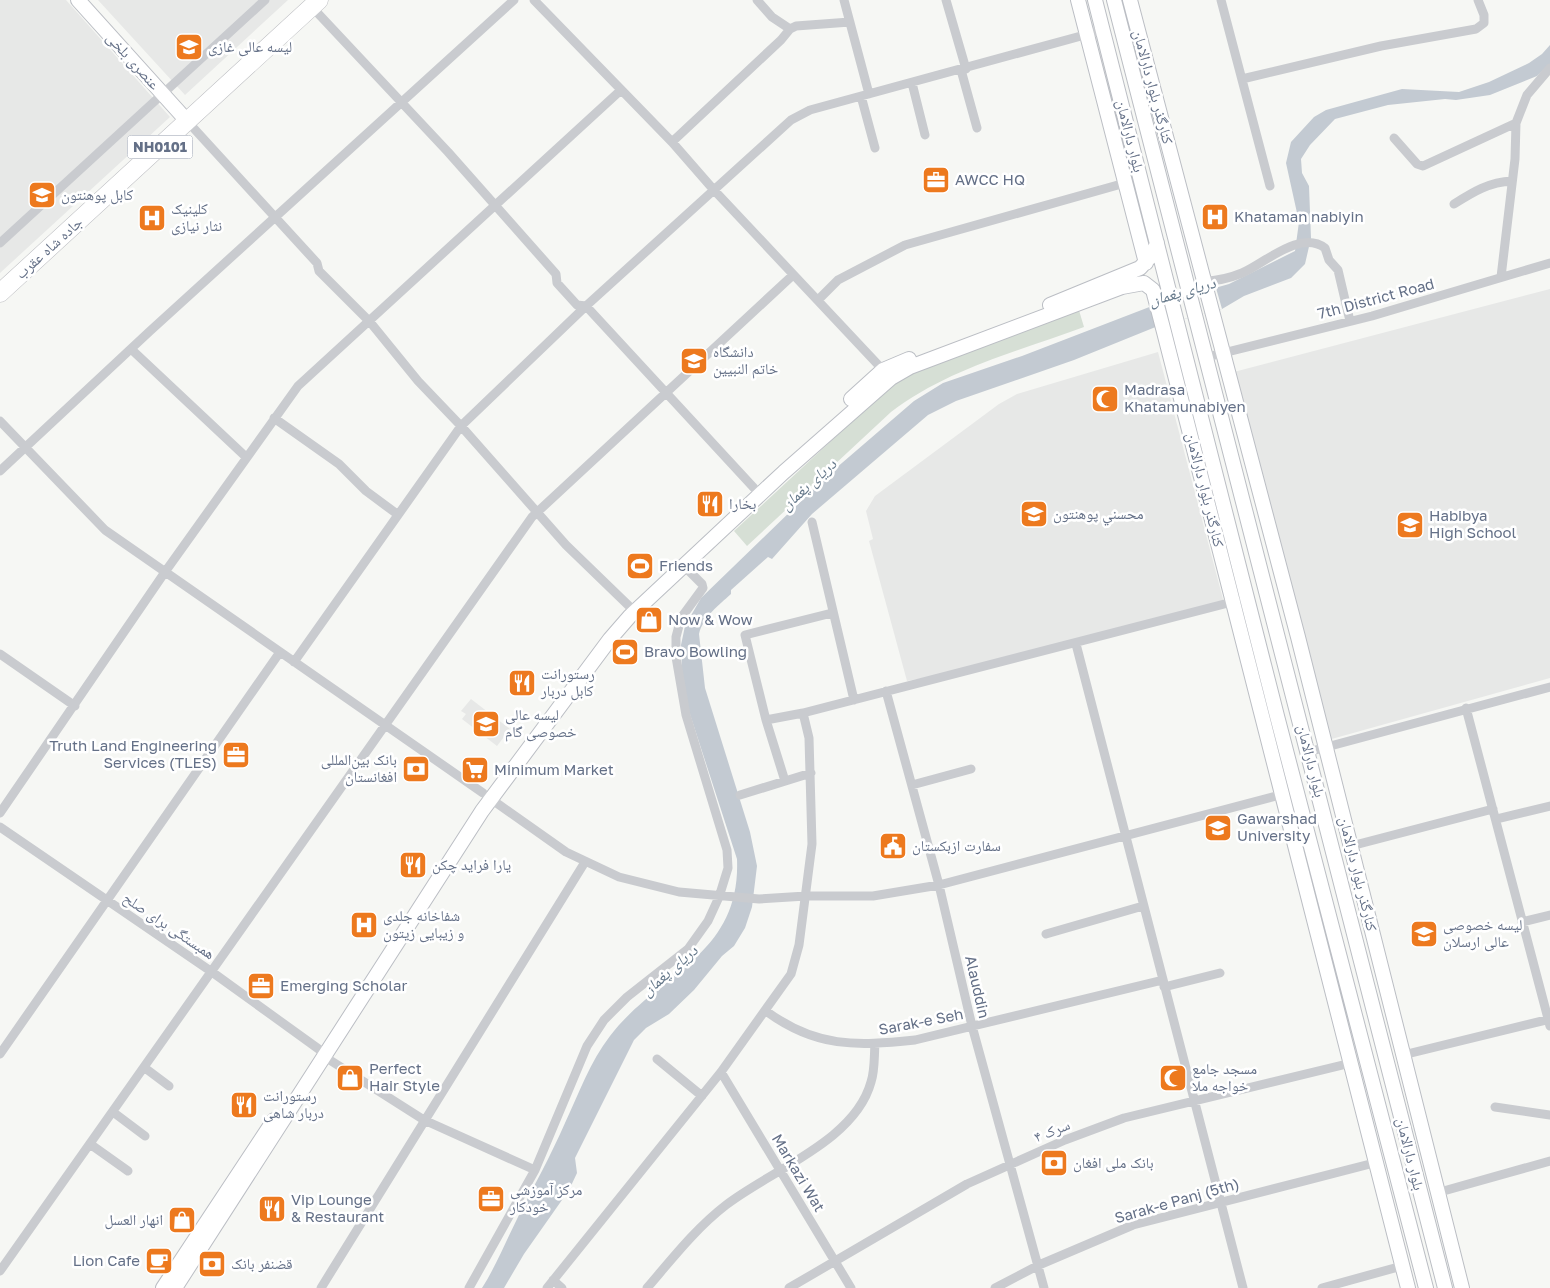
<svg xmlns="http://www.w3.org/2000/svg" width="1550" height="1288" viewBox="0 0 1550 1288" font-family="'Golos Text','Noto Naskh Arabic',sans-serif">
<rect width="100%" height="100%" fill="#f6f7f4"/>
<path fill="#e7e8e7" d="M 0,0 L 66,0 L 170,117 L 0,273 Z
M 98,0 L 288,0 L 185,95 Z
M 1550,289 L 1550,678 L 1328,740 L 1230,373 Z
M 1158,352 L 1224,603 L 1195,608 L 948,673 L 907,681 L 869,541 L 873,539 L 866,511 L 875,496 L 999,404 L 1017,394 Z
M 471,699 L 510,729 L 497,746 L 462,719 L 466,714 L 461,711 Z"/>
<path fill="#d6dfd5" d="M 1078,307 L 1084,327 C 1019,351 947,369 891,412 L 747,546 L 734,531 L 886,390 L 907,375 Z"/>
<path fill="#c3cad2" d="M 1550,45 L 1550,64 L 1537,76 L 1490,95 L 1456,100 L 1445,99 L 1388,105 L 1335,119 L 1310,145 L 1301,159 L 1302,173 L 1309,186 L 1311,238 L 1305,264 L 1291,278 L 1244,296 L 1222,309 L 1158,326 L 1074,360 L 956,401 L 928,415 L 812,514 L 772,559 L 768,557 L 731,590 L 731,594 C 719,605 703,617 699,634 L 705,688 L 750,832 L 757,866 L 752,907 L 745,928 L 734,946 L 722,956 L 694,990 L 669,1014 L 646,1028 L 634,1040 L 575,1158 L 577,1173 L 569,1190 L 524,1254 L 504,1288 L 482,1288 C 496,1266 506,1241 518,1217 C 534,1186 551,1155 565,1123 C 579,1093 590,1062 610,1036 C 658,973 741,956 737,859 L 687,705 L 682,670 L 681,645 L 685,626 L 701,598 L 828,475 L 914,401 L 943,383 L 1022,356 L 1152,306 L 1229,284 L 1295,251 L 1299,222 L 1286,163 L 1291,142 L 1314,117 L 1326,110 L 1402,89 L 1459,92 L 1489,82 L 1529,63 L 1542,54 Z"/>
<path fill="#f6f7f4" d="M 1216,288 L 1222,309 L 1158,326 L 1152,306 Z"/>
<g fill="none" stroke-linecap="round" stroke-linejoin="round">
<g stroke="#bbbec4" stroke-width="16">
<path id="secondary" d="M 78,0 L 188,122
M 1078,0 L 1146,263
M 1095,0 L 1277,716 L 1426,1288
M 1114,0 L 1445,1288
M 1130,0 L 1298,637 L 1462,1288
M 1050,305 L 1140,268 L 1153,254 L 1157,243
M 851,399 L 883,370 L 909,359
M 163,1288 L 274,1120
M 175,1288 L 482,811 L 610,639 L 630,616 L 784,472 L 891,378 L 910,367 L 1122,287 L 1144,283 L 1153,290 L 1164,332 L 1408,1288"/>
</g>
<g stroke="#bbbcc0" stroke-width="19">
<path id="highway" d="M 0,293 L 319,0"/>
</g>
<path stroke="#c9cbcf" stroke-width="9" d="M 534,0 L 672,142 L 713,189 L 883,370
M 757,0 L 772,17 L 790,29
M 844,0 L 869,94
M 946,0 L 966,69
M 1221,0 L 1270,186
M 312,7 L 448,152 L 556,274 L 557,283 L 577,305 L 586,306 L 754,488
M 961,70 L 977,128
M 1242,79 L 1381,46 L 1476,29 L 1484,23 L 1484,15 L 1478,0
M 912,83 L 925,135
M 861,96 L 875,148
M 188,122 L 317,263 L 319,271 L 370,322 L 418,381 L 461,426 L 566,545 L 629,606
M 1394,138 L 1417,164 L 1423,166 L 1516,123
M 672,142 L 781,40 L 790,29 L 796,26 L 850,22
M 1454,204 C 1473,192 1489,182 1512,181
M 0,243 L 265,0
M 1501,277 L 1515,159 L 1516,123 L 1527,95 L 1550,68
M 1204,281 C 1218,281 1230,278 1242,273 C 1264,264 1300,229 1325,248 L 1329,260 L 1338,270 L 1350,321
M 818,300 L 838,280 L 905,245 L 1125,183
M 131,349 L 246,457
M 1207,357 L 1372,316 L 1550,263
M 274,418 L 339,464 L 366,491 L 397,514
M 0,421 L 105,530 L 483,793
M 0,471 L 150,331 L 514,0
M 812,522 L 854,700
M 1076,644 L 1243,1288
M 0,654 L 75,706
M 294,662 L 461,426 L 586,306 L 791,120 L 810,110 L 1103,30
M 886,691 L 939,885 L 972,1026 L 1044,1288
M 1466,708 L 1550,1026
M 766,720 L 803,713 L 1236,601
M 1308,752 L 1550,687
M 785,781 L 766,720 L 745,635 L 832,613
M 912,785 L 971,769
M 740,795 L 811,773
M 491,799 L 566,852 L 619,877 L 679,892 L 759,899 L 806,896 L 873,896 L 939,885 L 1284,794
M 0,813 L 165,572 L 298,386 L 621,90
M 1496,819 L 1550,806
M 0,827 L 212,972 L 320,1050
M 1351,846 L 1493,809
M 1522,922 L 1550,915
M 1046,934 L 1143,906
M 1164,987 L 1220,973
M 766,1011 C 816,1048 856,1046 915,1040 L 1163,980
M 0,1054 L 280,652
M 1403,1055 L 1550,1019
M 325,1057 L 424,1120 L 535,1170
M 657,1059 L 702,1096
M 145,1068 L 169,1086
M 721,1072 L 851,1288
M 1495,1107 L 1550,1115
M 113,1112 L 145,1136
M 90,1144 L 128,1171
M 1440,1192 L 1550,1161
M 0,1271 L 532,517 L 793,275
M 553,1280 L 562,1288
M 321,1288 L 585,862
M 469,1288 L 535,1170 L 587,1046 L 604,1020 L 627,997 L 688,949 L 708,921 L 719,897 L 728,868 L 727,850 L 686,715 L 676,657 L 676,637 L 681,618 L 703,588 L 702,584 L 684,566
M 547,1288 L 721,1072 L 791,974 L 799,945 L 812,844 L 809,738 L 803,713
M 647,1288 C 672,1259 696,1228 726,1205 C 771,1170 855,1141 871,1082 C 875,1070 874,1056 875,1044
M 789,1288 L 967,1184 L 1065,1140 L 1124,1118 L 1351,1063
M 995,1288 L 1039,1265 L 1133,1225 L 1374,1163
M 1322,1288 L 1402,1266"/>
<use href="#secondary" stroke="#fff" stroke-width="14"/>
<use href="#highway" stroke="#fff" stroke-width="18"/>
</g>
<defs>
<g id="university-square" transform="scale(1.4375)"><rect x="-9" y="-9" width="18" height="18" rx="4" fill="#ed791e" stroke="#fff"/><path d="M0-5L7-2L0 1L-7-2ZM-4 1L0 2.5L4 1V4Q0 6-4 4Z" fill="#fff"/></g>
<g id="office-square" transform="scale(1.4375)"><rect x="-9" y="-9" width="18" height="18" rx="4" fill="#ed791e" stroke="#fff"/><path d="M-6-3h4V-5.5h4V-3h4V5H-6ZM-1-4.5V-3h2v-1.5ZM-6 0V1H6V0Z" fill="#fff"/></g>
<g id="hospital-square" transform="scale(1.4375)"><rect x="-9" y="-9" width="18" height="18" rx="4" fill="#ed791e" stroke="#fff"/><path d="M-5-5h3v3.5h4V-5h3V5h-3V1.5h-4V5h-3Z" fill="#fff"/></g>
<g id="mosque-square" transform="scale(1.4375)"><rect x="-9" y="-9" width="18" height="18" rx="4" fill="#ed791e" stroke="#fff"/><path d="M3.5-4.9A6 6 0 1 0 3.5 4.9A5 5 0 1 1 3.5-4.9Z" fill="#fff"/></g>
<g id="restaurant-square" transform="scale(1.4375)"><rect x="-9" y="-9" width="18" height="18" rx="4" fill="#ed791e" stroke="#fff"/><path d="M-5-6h1v4h1v-4h1v4h1v-4h1v5L-1.5 .5V6h-2V.5L-5-1ZM5-6V6H3V1.5H1.5Q1.5-4 5-6Z" fill="#fff"/></g>
<g id="school-square" transform="scale(1.4375)"><rect x="-9" y="-9" width="18" height="18" rx="4" fill="#ed791e" stroke="#fff"/><path d="M0-5L7-2L0 1L-7-2ZM-4 1L0 2.5L4 1V4Q0 6-4 4Z" fill="#fff"/></g>
<g id="stadium-square" transform="scale(1.4375)"><rect x="-9" y="-9" width="18" height="18" rx="4" fill="#ed791e" stroke="#fff"/><path d="M0-5a6.5 5 0 1 0 0 10a6.5 5 0 1 0 0-10ZM-3.5-1.8h7v3.6h-7Z" fill="#fff"/></g>
<g id="shop-square" transform="scale(1.4375)"><rect x="-9" y="-9" width="18" height="18" rx="4" fill="#ed791e" stroke="#fff"/><path d="M-5-2.5h2.3a2.7 3.5 0 0 1 5.4 0H5L5.5 6h-11ZM-1.5-2.5h3a1.5 2.3 0 0 0-3 0Z" fill="#fff"/></g>
<g id="bank-square" transform="scale(1.4375)"><rect x="-9" y="-9" width="18" height="18" rx="4" fill="#ed791e" stroke="#fff"/><path d="M-6-4H6V4H-6ZM0-2.3a2.3 2.3 0 1 0 0 4.6a2.3 2.3 0 1 0 0-4.6Z" fill="#fff"/></g>
<g id="supermarket-square" transform="scale(1.4375)"><rect x="-9" y="-9" width="18" height="18" rx="4" fill="#ed791e" stroke="#fff"/><path d="M-6-5.5h2.5l.6 2H6L4.5 2H-2.5L-4.4-4H-6ZM-1.5 3.2a1.3 1.3 0 1 0 .1 0ZM3 3.2a1.3 1.3 0 1 0 .1 0Z" fill="#fff"/></g>
<g id="civic-square" transform="scale(1.4375)"><rect x="-9" y="-9" width="18" height="18" rx="4" fill="#ed791e" stroke="#fff"/><path d="M-.6-6.5H3V-4.5H.6V-3L4-1V1h2V6H-6V1h2V-1L-.6-3ZM-1.2 2.5V6h2.4V2.5Z" fill="#fff"/></g>
<g id="cafe-square" transform="scale(1.4375)"><rect x="-9" y="-9" width="18" height="18" rx="4" fill="#ed791e" stroke="#fff"/><path d="M-5.5-4.5H6V0H3Q3 3.5 0 3.5H-2.5Q-5.5 3.5-5.5 0ZM3-3.2v2h1.7v-2ZM-6 4.5H4V6H-6Z" fill="#fff"/></g>
</defs>
<g fill-rule="evenodd">
<use href="#university-square" x="189" y="47"/>
<use href="#office-square" x="936" y="180"/>
<use href="#university-square" x="42" y="195"/>
<use href="#hospital-square" x="1215" y="217"/>
<use href="#hospital-square" x="152" y="218"/>
<use href="#university-square" x="694" y="361"/>
<use href="#mosque-square" x="1105" y="399"/>
<use href="#restaurant-square" x="710" y="504"/>
<use href="#university-square" x="1034" y="514"/>
<use href="#school-square" x="1410" y="525"/>
<use href="#stadium-square" x="640" y="566"/>
<use href="#shop-square" x="649" y="620"/>
<use href="#stadium-square" x="625" y="652"/>
<use href="#restaurant-square" x="522" y="683"/>
<use href="#school-square" x="486" y="724"/>
<use href="#office-square" x="236" y="755"/>
<use href="#bank-square" x="416" y="769"/>
<use href="#supermarket-square" x="475" y="770"/>
<use href="#university-square" x="1218" y="828"/>
<use href="#civic-square" x="893" y="846"/>
<use href="#restaurant-square" x="413" y="865"/>
<use href="#hospital-square" x="364" y="925"/>
<use href="#school-square" x="1424" y="934"/>
<use href="#office-square" x="261" y="986"/>
<use href="#shop-square" x="350" y="1078"/>
<use href="#mosque-square" x="1173" y="1078"/>
<use href="#restaurant-square" x="244" y="1105"/>
<use href="#bank-square" x="1054" y="1163"/>
<use href="#office-square" x="491" y="1199"/>
<use href="#restaurant-square" x="272" y="1209"/>
<use href="#shop-square" x="182" y="1220"/>
<use href="#cafe-square" x="159" y="1261"/>
<use href="#bank-square" x="212" y="1264"/>
</g>
<g text-anchor="middle" stroke-width="5" stroke-linejoin="round" paint-order="stroke">
<rect fill="#fff" stroke="#929bab" stroke-width="1" x="127.5" y="135.5" width="65" height="23" rx="4"/>
<g font-size="14" font-weight="bold" fill="#647087">
<text x="160" y="152">NH0101</text>
</g>
<g font-size="15" fill="#647087" stroke="#fff" text-anchor="start">
<text x="208" y="52">لیسه عالی غازی</text>
<text x="955" y="185">AWCC HQ</text>
<text x="61" y="200">کابل پوهنتون</text>
<text x="171" y="214">کلینیک<tspan x="171" dy="17">نثار نیازی</tspan></text>
<text x="1234" y="222">Khataman nabiyin</text>
<text x="713" y="357">دانشگاه<tspan x="713" dy="17">خاتم النبیین</tspan></text>
<text x="1124" y="395">Madrasa<tspan x="1124" dy="17">Khatamunabiyen</tspan></text>
<text x="729" y="509">بخارا</text>
<text x="1053" y="519">محسني پوهنتون</text>
<text x="1429" y="521">Habibya<tspan x="1429" dy="17">High School</tspan></text>
<text x="659" y="571">Friends</text>
<text x="668" y="625">Now &amp; Wow</text>
<text x="644" y="657">Bravo Bowling</text>
<text x="541" y="679">رستورانت<tspan x="541" dy="17">کابل دربار</tspan></text>
<text x="505" y="720">لیسه عالی<tspan x="505" dy="17">خصوصی گام</tspan></text>
<text x="217" y="751" text-anchor="end">Truth Land Engineering<tspan x="217" dy="17">Services (TLES)</tspan></text>
<text x="397" y="765" text-anchor="end">بانک بین‌المللی<tspan x="397" dy="17">افغانستان</tspan></text>
<text x="494" y="775">Minimum Market</text>
<text x="1237" y="824">Gawarshad<tspan x="1237" dy="17">University</tspan></text>
<text x="912" y="851">سفارت ازبکستان</text>
<text x="432" y="870">یارا فراید چکن</text>
<text x="383" y="921">شفاخانه جلدی<tspan x="383" dy="17">و زیبایی زیتون</tspan></text>
<text x="1443" y="930">لیسه خصوصی<tspan x="1443" dy="17">عالی ارسلان</tspan></text>
<text x="280" y="991">Emerging Scholar</text>
<text x="369" y="1074">Perfect<tspan x="369" dy="17">Hair Style</tspan></text>
<text x="1192" y="1074">مسجد جامع<tspan x="1192" dy="17">خواجه ملا</tspan></text>
<text x="263" y="1101">رستورانت<tspan x="263" dy="17">دربار شاهی</tspan></text>
<text x="1073" y="1168">بانک ملی افغان</text>
<text x="510" y="1195">مرکز آموزشی<tspan x="510" dy="17">خودکار</tspan></text>
<text x="291" y="1205">Vip Lounge<tspan x="291" dy="17">&amp; Restaurant</tspan></text>
<text x="163" y="1225" text-anchor="end">انهار العسل</text>
<text x="140" y="1266" text-anchor="end">Lion Cafe</text>
<text x="231" y="1269">قضنفر بانک</text>
</g>
<g font-size="15" fill="#647087" stroke="#fff">
<text transform="translate(133 61) rotate(48)" y="5">عنصری بلخی</text>
<text transform="translate(1153 87) rotate(75)" y="5">کنارگذر بلوار دارالامان</text>
<text transform="translate(1130 136) rotate(76)" y="5">بلوار دارالامان</text>
<text transform="translate(49 248) rotate(-42)" y="5">جاده شاه عقرب</text>
<text transform="translate(1376 299) rotate(-15)" y="5">7th District Road</text>
<text transform="translate(1205 490) rotate(76)" y="5">کنارگذر بلوار دارالامان</text>
<text transform="translate(1311 761) rotate(76)" y="5">بلوار دارالامان</text>
<text transform="translate(1358 874) rotate(76)" y="5">کنارگذر بلوار دارالامان</text>
<text transform="translate(169 926) rotate(34)" y="5">همبستگی برای صلح</text>
<text transform="translate(977 987) rotate(77)" y="5">Alauddin</text>
<text transform="translate(921 1022) rotate(-11)" y="5">Sarak-e Seh</text>
<text transform="translate(1052 1131) rotate(-22)" y="5">سرک ۴</text>
<text transform="translate(1410 1154) rotate(76)" y="5">بلوار دارالامان</text>
<text transform="translate(798 1173) rotate(59)" y="5">Markazi Wat</text>
<text transform="translate(1177 1201) rotate(-16)" y="5">Sarak-e Panj (5th)</text>
</g>
<g font-size="16" font-style="italic" fill="#65788a" stroke="#fff">
<text transform="translate(1182 291) rotate(-16)" y="6">دریای پغمان</text>
<text transform="translate(808 484) rotate(-42)" y="6">دریای پغمان</text>
<text transform="translate(669 970) rotate(-41)" y="6">دریای پغمان</text>
</g>
</g>
</svg>
